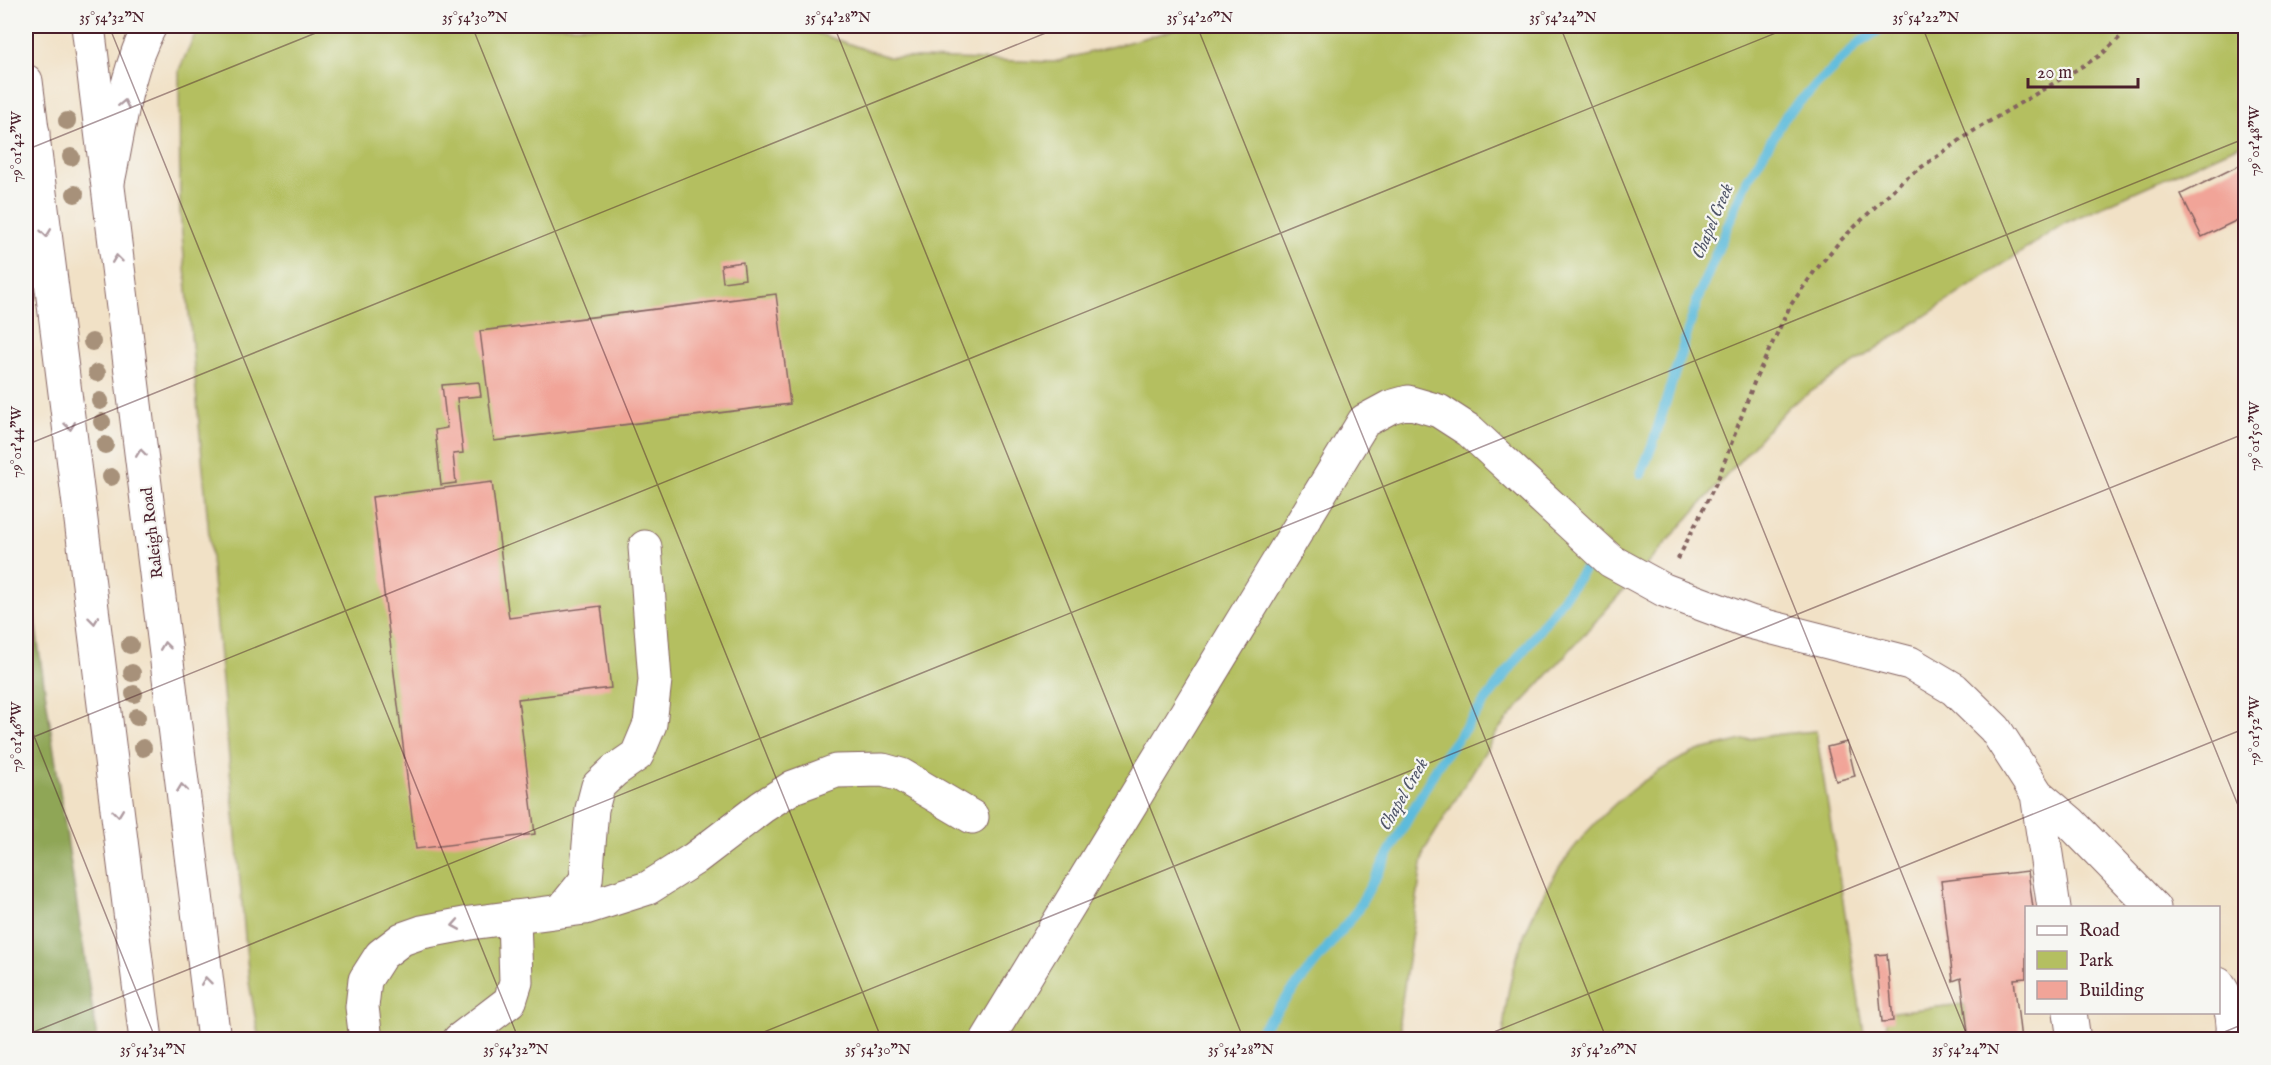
<svg xmlns="http://www.w3.org/2000/svg" width="2271" height="1065" viewBox="0 0 2271 1065" font-family="'IM FELL English',serif">
<rect width="100%" height="100%" fill="#f6f6f2"/>
<filter id="ink" filterUnits="userSpaceOnUse"><feTurbulence type="fractalNoise" baseFrequency=".0167" numOctaves="2"/><feDisplacementMap in="SourceGraphic" scale="12" xChannelSelector="R" yChannelSelector="G"/><feConvolveMatrix kernelMatrix="1 2 1 2 8 2 1 2 1" color-interpolation-filters="sRGB"/></filter>
<filter id="wash" filterUnits="userSpaceOnUse"><feTurbulence type="fractalNoise" baseFrequency=".008" numOctaves="4" result="noise"/><feDisplacementMap in="SourceGraphic" scale="24" xChannelSelector="R" yChannelSelector="G"/><feGaussianBlur stdDeviation="1.35" result="paint"/><feColorMatrix in="noise" values="0 0 0 0 0 0 0 0 0 0 0 0 0 0 0 0 0 1.4 0 .05"/><feComposite in="paint" operator="in"/></filter>
<g filter="url(#wash)">
<rect width="100%" height="100%" fill="#f1e1c6"/>
<path fill="#b4bf61" stroke="#7f6f46" stroke-width="1.5" d="M 208,26 L 796,26 L 888,57 L 1054,62 L 1170,31 L 1180,26 L 2245,26 L 2246,142 L 2065,223 L 1788,407 L 1499,729 L 1424,851 L 1399,1021 L 1403,1039 L 259,1040 L 249,982 L 180,212 L 179,70 L 196,32 Z
M 1816,731 L 1865,1039 L 1503,1039 C 1507,918 1584,801 1695,752 C 1703,749 1713,747 1722,745 C 1755,736 1781,734 1816,731 Z
M 1964,1004 L 1969,1039 L 1888,1039 L 1885,1013 Z"/>
<path fill="#8fa657" stroke="#6c6241" stroke-width="1.5" d="M 26,563 L 97,1039 L 26,1039 Z"/>
<g fill="none" stroke-linecap="round" stroke-linejoin="round">
<path stroke="#5dbbdc" stroke-width="10" d="M 1641,474 L 1653,443 L 1699,295 L 1744,186 L 1787,114 L 1860,42 L 1885,26
M 1253,1040 L 1356,912 L 1439,763 L 1587,566"/>
</g>
<g id="blocks">
<path fill="#f1a498" d="M 2246,162 L 2246,216 L 2202,237 L 2181,194 Z
M 743,262 L 745,279 L 723,282 L 721,265 Z
M 776,294 L 790,404 L 494,441 L 480,331 Z
M 479,382 L 481,396 L 457,398 L 463,453 L 453,454 L 456,483 L 441,485 L 435,430 L 447,428 L 442,385 Z
M 492,482 L 509,618 L 601,606 L 611,688 L 518,699 L 535,834 L 416,849 L 372,497 Z
M 1847,742 L 1855,776 L 1836,781 L 1827,747 Z
M 2028,871 L 2033,908 L 2026,908 L 2026,978 L 2014,979 L 2021,1040 L 1969,1040 L 1961,978 L 1953,981 L 1941,881 Z
M 1887,954 L 1893,1021 L 1882,1022 L 1876,955 Z"/>
</g>
</g>
<g filter="url(#ink)">
<use href="#blocks" fill-opacity="0" stroke="#846361" stroke-width="1.5"/>
<g fill="none" stroke-linecap="round" stroke-linejoin="round">
<g stroke="#846361" stroke-width="35">
<path id="minor" d="M 2037,794 L 2054,908
M 561,911 L 586,880 L 592,809 L 598,786 L 614,771 L 637,755 L 650,724 L 655,680 L 645,547
M 2218,984 C 2230,1001 2236,1019 2232,1040
M 2070,1012 L 2074,1040
M 366,1040 L 362,1007 L 365,980 L 381,955 L 402,939 L 422,932 L 470,923 L 585,908 L 648,888 L 694,859 L 762,807 L 793,787 L 815,779 L 836,771 L 883,770 L 901,775 L 972,817
M 459,1040 L 510,1001 L 516,982 L 514,917
M 987,1040 L 1364,421 L 1390,407 L 1408,402 L 1439,411 L 1470,431 L 1611,561 L 1664,590 L 1750,622 L 1910,663 L 1954,689 L 1995,729 L 2037,794 L 2070,822 L 2154,908"/>
</g>
<g stroke="#846361" stroke-width="35">
<path id="major" d="M 88,26 L 214,1040
M 26,81 L 146,1040"/>
</g>
<g stroke="#846361" stroke-width="35">
<path id="highway" d="M 26,118 L 33,133
M 108,182 C 119,132 125,71 150,26"/>
</g>
<path stroke="#846361" stroke-width="4" stroke-dasharray="4.5 4.5" stroke-linecap="butt" d="M 1678,559 L 1718,479 L 1755,380 L 1790,306 L 1814,272 L 1840,241 L 1903,180 L 1975,130 L 2101,55 L 2132,26"/>
<use href="#minor" stroke="#fff" stroke-width="33"/>
<use href="#major" stroke="#fff" stroke-width="33"/>
<use href="#highway" stroke="#fff" stroke-width="33"/>
</g>
<g fill="#a7917a">
<circle cx="67" cy="121" r="9"/>
<circle cx="71" cy="157" r="9"/>
<circle cx="75" cy="194" r="9"/>
<circle cx="92" cy="342" r="9"/>
<circle cx="97" cy="373" r="9"/>
<circle cx="100" cy="401" r="9"/>
<circle cx="102" cy="422" r="9"/>
<circle cx="105" cy="445" r="9"/>
<circle cx="111" cy="477" r="9"/>
<circle cx="130" cy="645" r="9"/>
<circle cx="132" cy="673" r="9"/>
<circle cx="134" cy="694" r="9"/>
<circle cx="137" cy="717" r="9"/>
<circle cx="143" cy="748" r="9"/>
</g>
<defs><path id="oneway-chevron" d="M-2-3.5L2.5 0L-2 3.5" fill="none" stroke-width="1.6" stroke-linecap="round" stroke-linejoin="round" transform="scale(1.5)"/></defs>
<g stroke="#ae9aa0">
<use href="#oneway-chevron" transform="translate(124 104) rotate(-78)"/>
<use href="#oneway-chevron" transform="translate(46 233) rotate(83)"/>
<use href="#oneway-chevron" transform="translate(117 259) rotate(-97)"/>
<use href="#oneway-chevron" transform="translate(70 426) rotate(83)"/>
<use href="#oneway-chevron" transform="translate(141 453) rotate(-97)"/>
<use href="#oneway-chevron" transform="translate(94 620) rotate(83)"/>
<use href="#oneway-chevron" transform="translate(165 646) rotate(-97)"/>
<use href="#oneway-chevron" transform="translate(182 788) rotate(-97)"/>
<use href="#oneway-chevron" transform="translate(118 813) rotate(83)"/>
<use href="#oneway-chevron" transform="translate(456 925) rotate(170)"/>
<use href="#oneway-chevron" transform="translate(206 981) rotate(-97)"/>
</g>
</g>
<path fill="none" stroke="#4a1f2b" stroke-width="1.5" stroke-opacity="0.45" d="M 109,26 L 519,1040M 472,26 L 882,1040M 834,26 L 1244,1040M 1197,26 L 1607,1040M 1560,26 L 1969,1040M 1922,26 L 2246,825M 26,150 L 333,26M 26,445 L 1063,26M 26,716 L 156,1040M 26,740 L 1793,26M 26,1035 L 2246,138M 744,1040 L 2246,433M 1474,1040 L 2246,728M 2205,1040 L 2246,1023"/>
<g text-anchor="middle" stroke-width="4.5" stroke-linejoin="round" paint-order="stroke">
<g font-size="16" fill="#4a1f2b" stroke="#f6f6f2">
<text transform="translate(151 533) rotate(-97)" y="6">Raleigh Road</text>
</g>
<g font-size="18" font-style="italic" fill="#515669" stroke="#f6f6f2">
<text transform="translate(1712 221) rotate(-67)" y="6">Chapel Creek</text>
<text transform="translate(1403 794) rotate(-60)" y="6">Chapel Creek</text>
</g>
</g>
<rect width="2271" height="1065" fill="none" stroke="#f6f6f2" stroke-width="66"/>
<rect x="2025" y="906" width="195" height="108" fill="#f6f6f2" stroke="#b1a0a2" stroke-width="1.5"/>
<rect x="2037" y="926" width="30" height="9" fill="#ffffff" stroke="#b1a0a2" stroke-width="1.5"/>
<text x="2079" y="936" font-size="18" fill="#4a1f2b">Road</text>
<rect x="2037" y="951" width="30" height="18" fill="#b4bf61" stroke="#b1a0a2" stroke-width="1.5"/>
<text x="2079" y="966" font-size="18" fill="#4a1f2b">Park</text>
<rect x="2037" y="981" width="30" height="18" fill="#f1a498" stroke="#b1a0a2" stroke-width="1.5"/>
<text x="2079" y="996" font-size="18" fill="#4a1f2b">Building</text>
<path d="M2028 78v9h110v-9" fill="none" stroke="#4a1f2b" stroke-width="3"/>
<text x="2037" y="78" font-size="18" fill="#4a1f2b" stroke="#f6f6f2" stroke-width="4.5" paint-order="stroke">20 m</text>
<rect x="33" y="33" width="2205" height="999" fill="none" stroke="#4a1f2b" stroke-width="2"/>
<g font-size="15" text-anchor="middle" fill="#4a1f2b">
<text x="112" y="22">35°54'32"N</text>
<text x="475" y="22">35°54'30"N</text>
<text x="838" y="22">35°54'28"N</text>
<text x="1200" y="22">35°54'26"N</text>
<text x="1563" y="22">35°54'24"N</text>
<text x="1926" y="22">35°54'22"N</text>
<text transform="translate(2254 141) rotate(-90)" y="5">79°01'48"W</text>
<text transform="translate(16 147) rotate(-90)" y="5">79°01'42"W</text>
<text transform="translate(2254 436) rotate(-90)" y="5">79°01'50"W</text>
<text transform="translate(16 442) rotate(-90)" y="5">79°01'44"W</text>
<text transform="translate(2254 731) rotate(-90)" y="5">79°01'52"W</text>
<text transform="translate(16 737) rotate(-90)" y="5">79°01'46"W</text>
<text x="153" y="1054">35°54'34"N</text>
<text x="516" y="1054">35°54'32"N</text>
<text x="878" y="1054">35°54'30"N</text>
<text x="1241" y="1054">35°54'28"N</text>
<text x="1604" y="1054">35°54'26"N</text>
<text x="1966" y="1054">35°54'24"N</text>
</g>
</svg>
